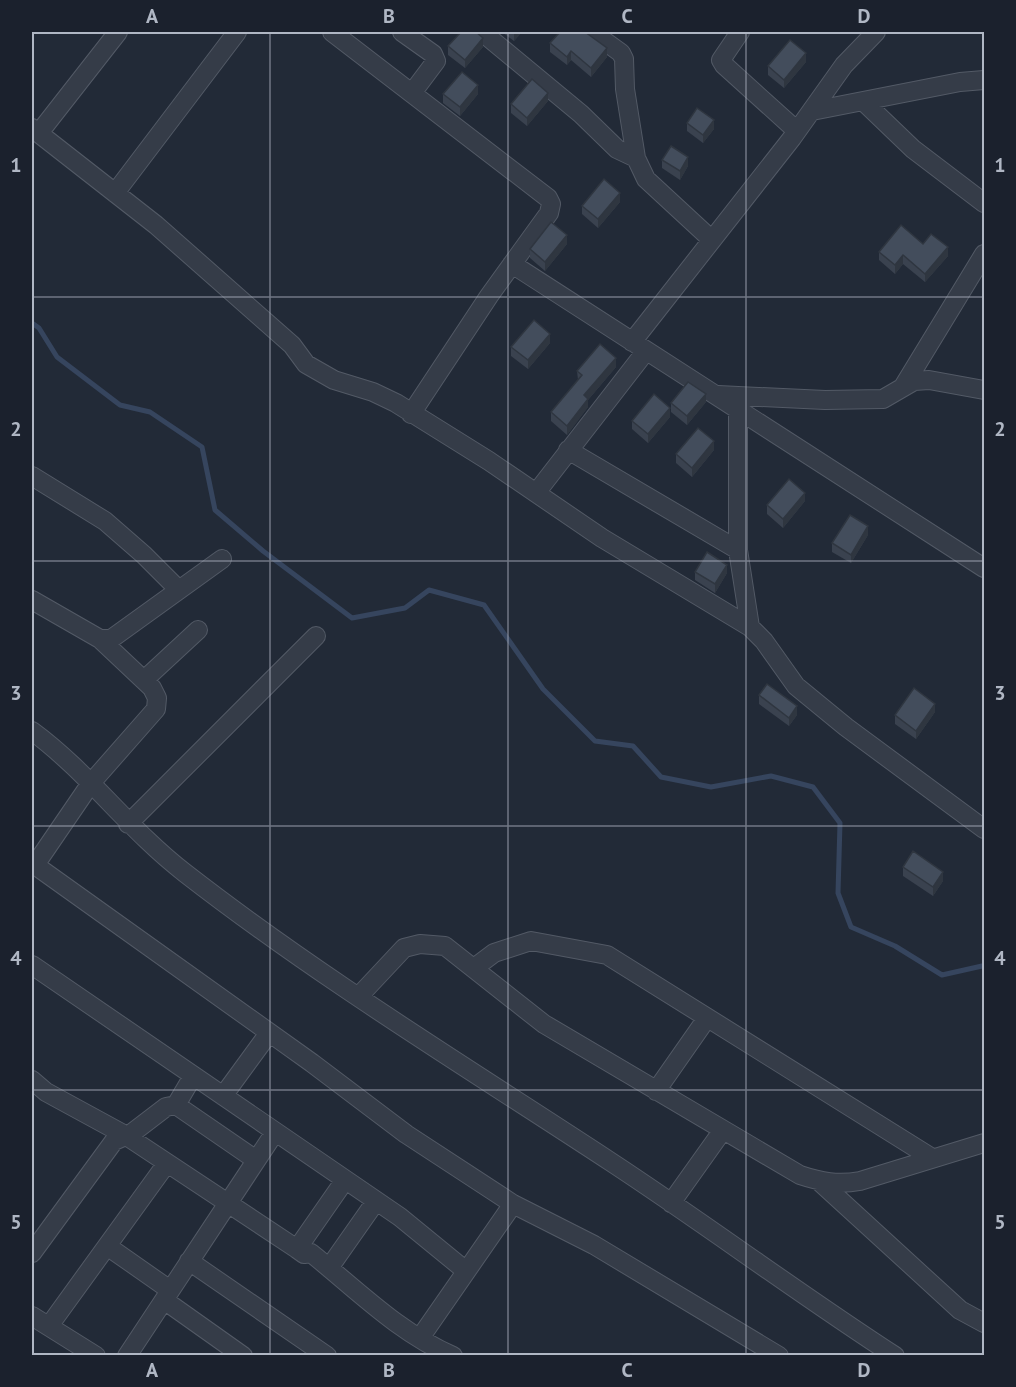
<svg xmlns="http://www.w3.org/2000/svg" width="1016" height="1387" viewBox="0 0 1016 1387" font-family="'PT Sans',sans-serif">
<rect width="100%" height="100%" fill="#222a37"/>
<g fill="none" stroke-linecap="round" stroke-linejoin="round">
<path stroke="#36455e" stroke-width="5" d="M 32,323 L 39,328 L 57,357 L 120,405 L 150,412 L 202,447 L 215,510 L 263,551 L 352,618 L 405,608 L 429,590 L 484,605 L 543,689 L 595,741 L 633,746 L 661,777 L 711,787 L 771,776 L 813,787 L 840,823 L 838,893 L 851,927 L 895,946 L 942,975 L 982,966 L 984,967"/>
<g stroke="#535a66" stroke-width="20">
<path id="minor" d="M 332,32 L 548,198 L 551,204 L 549,213 L 489,296 L 411,414
M 402,32 L 433,54 L 436,61 L 412,93
M 482,32 L 581,114 L 617,149 L 636,158
M 592,32 L 621,53 L 624,59 L 625,89 L 636,158 L 646,179 L 712,240
M 740,32 L 721,60 L 724,65 L 797,131
M 863,101 L 913,149 L 984,203
M 812,111 L 960,82 L 984,80
M 32,128 L 156,225 L 292,345 L 306,364 L 334,380 L 373,392 L 396,403 L 489,461 L 602,538 L 750,627
M 39,133 L 118,32
M 115,193 L 237,32
M 512,264 L 984,568
M 632,342 L 792,138 L 844,65 L 876,32
M 903,387 L 984,254
M 718,395 L 825,400 L 883,399 L 914,381 L 929,380 L 984,390
M 738,408 L 738,550 L 750,627 L 764,641 L 796,686 L 846,727 L 984,829
M 568,450 L 738,550
M 32,476 L 105,521 L 144,555 L 179,590
M 536,493 L 646,351
M 32,600 L 100,639 L 111,639 L 222,559
M 144,680 L 198,630
M 32,731 C 88,772 129,830 185,873 C 320,978 468,1068 611,1162 C 707,1225 799,1294 895,1356
M 128,824 L 316,636
M 32,863 L 312,1063 L 406,1134 L 513,1204 L 594,1245 L 779,1356
M 35,865 L 91,783 L 156,709 L 157,698 L 152,688 L 100,639
M 32,965 L 400,1217 L 466,1271
M 474,968 L 494,953 L 531,941 L 607,955 L 932,1158
M 359,996 L 404,948 L 420,944 L 445,946 L 544,1024 L 800,1175 C 821,1182 838,1185 860,1181 L 984,1143
M 32,1080 L 46,1092 L 125,1135 L 297,1249 L 304,1254 L 311,1253 C 356,1289 399,1333 453,1356
M 656,1091 L 707,1018
M 223,1096 L 269,1033
M 176,1105 L 256,1160
M 819,1181 L 960,1310 L 984,1323
M 671,1203 L 723,1130
M 107,1246 L 170,1290
M 297,1249 L 345,1180
M 32,1253 L 114,1141 L 132,1133 L 166,1107 L 176,1105 L 193,1076
M 189,1261 L 327,1356
M 329,1268 L 376,1201
M 164,1300 L 243,1356
M 32,1316 L 96,1356
M 49,1326 L 167,1163
M 420,1338 L 513,1204
M 127,1356 L 275,1132"/>
</g>
<use href="#minor" stroke="#353c48" stroke-width="18"/>
</g>
<path fill="#3a424f" d="M 502,32 L 522,32 L 514,41 Z
M 550,43 L 607,57 L 591,77 L 571,60 L 567,65 L 550,52 Z
M 448,46 L 483,47 L 465,68 L 448,55 Z
M 806,62 L 784,88 L 768,75 L 768,66 Z
M 443,94 L 478,94 L 460,116 L 443,103 Z
M 548,101 L 527,126 L 511,113 L 511,104 Z
M 687,123 L 714,129 L 703,143 L 687,131 Z
M 662,160 L 688,166 L 680,180 L 662,168 Z
M 620,202 L 598,228 L 582,214 L 582,206 Z
M 567,244 L 545,271 L 530,258 L 530,249 Z
M 923,244 L 948,256 L 925,282 L 903,264 L 895,274 L 879,260 L 879,252 Z
M 550,343 L 528,369 L 511,356 L 511,347 Z
M 616,367 L 588,400 L 588,407 L 567,435 L 551,421 L 551,412 L 578,380 L 577,371 Z
M 706,402 L 687,425 L 671,412 L 671,403 Z
M 670,417 L 648,443 L 632,429 L 632,421 Z
M 714,450 L 692,477 L 676,463 L 676,454 Z
M 805,501 L 783,528 L 767,514 L 767,505 Z
M 868,535 L 851,563 L 832,552 L 832,543 Z
M 695,572 L 727,573 L 715,593 L 695,580 Z
M 759,695 L 797,715 L 789,726 L 759,704 Z
M 935,712 L 916,739 L 895,724 L 895,715 Z
M 903,867 L 943,881 L 933,896 L 903,876 Z"/>
<path fill="#2f3640" d="M 515,32 L 522,32 L 514,41 L 514,33 Z
M 483,38 L 483,47 L 465,68 L 465,60 Z
M 607,48 L 607,57 L 591,77 L 591,68 Z
M 571,51 L 571,60 L 567,65 L 567,57 Z
M 806,53 L 806,62 L 784,88 L 784,80 Z
M 478,85 L 478,94 L 460,116 L 460,107 Z
M 548,93 L 548,101 L 527,126 L 527,118 Z
M 714,120 L 714,129 L 703,143 L 703,135 Z
M 688,157 L 688,166 L 680,180 L 680,171 Z
M 620,193 L 620,202 L 598,228 L 598,219 Z
M 567,235 L 567,244 L 545,271 L 545,262 Z
M 948,247 L 948,256 L 925,282 L 925,274 Z
M 903,255 L 903,264 L 895,274 L 895,265 Z
M 550,334 L 550,343 L 528,369 L 528,360 Z
M 616,358 L 616,367 L 588,400 L 588,407 L 567,435 L 567,426 L 584,395 Z
M 706,394 L 706,402 L 687,425 L 687,416 Z
M 670,408 L 670,417 L 648,443 L 648,434 Z
M 714,441 L 714,450 L 692,477 L 692,468 Z
M 805,493 L 805,501 L 783,528 L 783,519 Z
M 868,526 L 868,535 L 851,563 L 851,555 Z
M 727,565 L 727,573 L 715,593 L 715,584 Z
M 935,704 L 935,712 L 916,739 L 916,731 Z
M 797,706 L 797,715 L 789,726 L 789,718 Z
M 943,872 L 943,881 L 933,896 L 933,887 Z"/>
<path fill="#434d5c" stroke="#2f3640" stroke-width="1.5" d="M 461,32 L 476,32 L 483,38 L 465,60 L 448,46 Z
M 560,32 L 585,32 L 607,48 L 591,68 L 571,51 L 567,57 L 550,43 Z
M 790,40 L 806,53 L 784,80 L 768,66 Z
M 462,72 L 478,85 L 460,107 L 443,94 Z
M 532,79 L 548,93 L 527,118 L 511,104 Z
M 697,108 L 714,120 L 703,135 L 687,123 Z
M 671,146 L 688,157 L 680,171 L 662,160 Z
M 604,179 L 620,193 L 598,219 L 582,206 Z
M 551,222 L 567,235 L 545,262 L 530,249 Z
M 901,225 L 923,244 L 931,234 L 948,247 L 925,274 L 903,255 L 895,265 L 879,252 Z
M 534,320 L 550,334 L 528,360 L 511,347 Z
M 600,344 L 616,358 L 584,395 L 588,399 L 567,426 L 551,412 L 582,375 L 577,371 Z
M 688,382 L 706,394 L 687,416 L 671,403 Z
M 654,394 L 670,408 L 648,434 L 632,421 Z
M 698,428 L 714,441 L 692,468 L 676,454 Z
M 789,479 L 805,493 L 783,519 L 767,505 Z
M 850,515 L 868,526 L 851,555 L 832,543 Z
M 707,552 L 727,565 L 715,584 L 695,572 Z
M 767,684 L 797,706 L 789,718 L 759,695 Z
M 914,688 L 935,704 L 916,731 L 895,715 Z
M 913,851 L 943,872 L 933,887 L 903,867 Z"/>
<path fill="none" stroke="#b0b7c4" stroke-width="1.5" stroke-opacity="0.55" d="M 270,32 L 270,1356M 508,32 L 508,1356M 746,32 L 746,1356M 32,297 L 984,297M 32,561 L 984,561M 32,826 L 984,826M 32,1090 L 984,1090"/>
<rect width="1016" height="1387" fill="none" stroke="#1b212d" stroke-width="66"/>
<rect x="33" y="33" width="950" height="1321" fill="none" stroke="#b0b7c4" stroke-width="2"/>
<g font-size="20" text-anchor="middle" font-weight="bold" fill="#b0b7c4">
<text x="152" y="23">A</text>
<text x="389" y="23">B</text>
<text x="627" y="23">C</text>
<text x="864" y="23">D</text>
<text x="16" y="172">1</text>
<text x="1000" y="172">1</text>
<text x="16" y="436">2</text>
<text x="1000" y="436">2</text>
<text x="16" y="700">3</text>
<text x="1000" y="700">3</text>
<text x="16" y="965">4</text>
<text x="1000" y="965">4</text>
<text x="16" y="1229">5</text>
<text x="1000" y="1229">5</text>
<text x="152" y="1377">A</text>
<text x="389" y="1377">B</text>
<text x="627" y="1377">C</text>
<text x="864" y="1377">D</text>
</g>
</svg>
